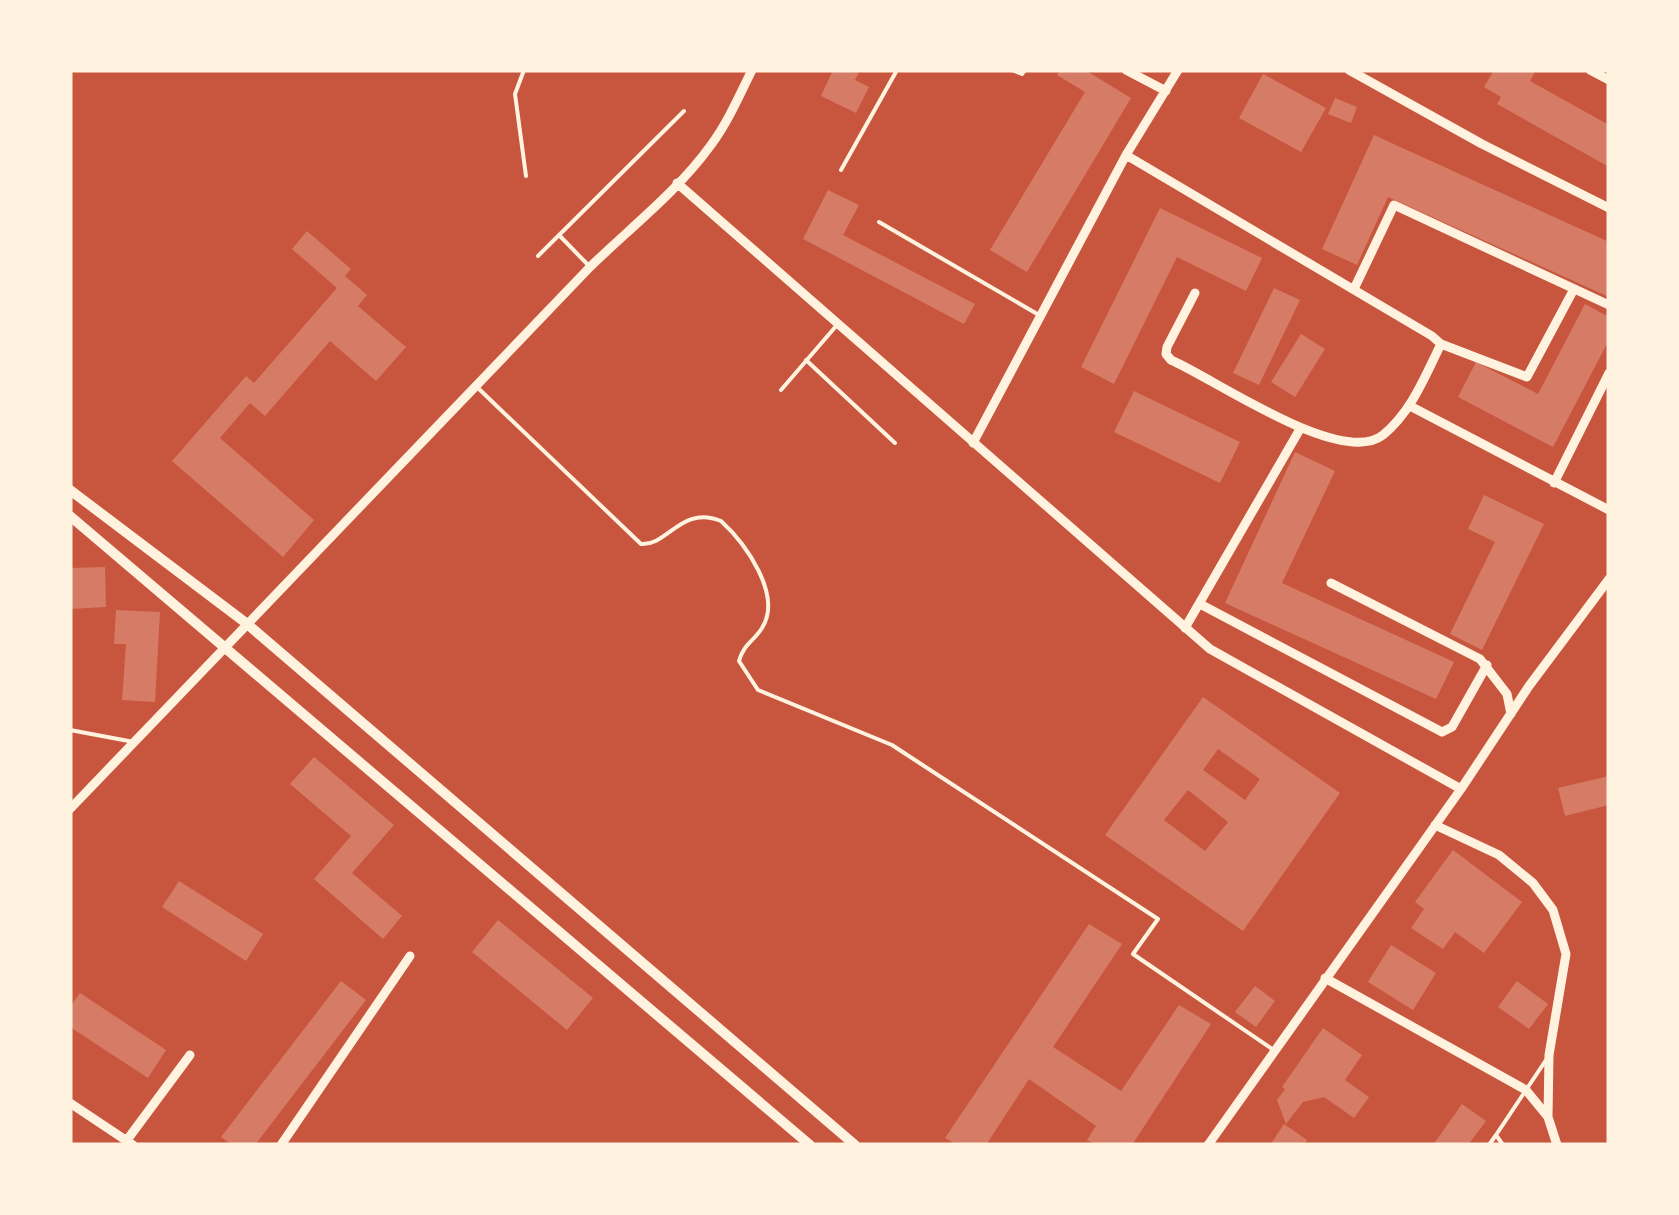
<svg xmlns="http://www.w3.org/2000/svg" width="1679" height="1215" viewBox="0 0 1679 1215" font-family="Rubik,sans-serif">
<rect width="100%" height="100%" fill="#c8553d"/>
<path fill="#d67c66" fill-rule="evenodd" d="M 833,70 L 860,70 L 855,80 L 869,87 L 856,113 L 821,96 Z
M 1060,70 L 1085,70 L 1131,98 L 1027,272 L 990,250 L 1085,92 L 1057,75 Z
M 1494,70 L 1536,70 L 1530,81 L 1609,125 L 1609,167 L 1497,104 L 1501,97 L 1484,87 Z
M 1263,74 L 1326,108 L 1301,152 L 1239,118 Z
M 1335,98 L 1357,107 L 1351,123 L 1328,114 Z
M 1374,135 L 1609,242 L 1609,297 L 1388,197 L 1357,265 L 1322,249 Z
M 828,190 L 859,205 L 843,235 L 975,304 L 964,324 L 803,239 Z
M 1160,208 L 1262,258 L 1246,291 L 1177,257 L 1114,384 L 1081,367 Z
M 307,231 L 351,269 L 345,276 L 367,295 L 358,306 L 406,347 L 376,381 L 330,341 L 265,416 L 250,403 L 220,438 L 314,520 L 283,557 L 172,461 L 246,376 L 254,383 L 337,288 L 292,249 Z
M 1274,288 L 1300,300 L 1259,385 L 1233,373 Z
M 1585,304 L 1609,317 L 1609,340 L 1553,447 L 1458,397 L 1476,362 L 1538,394 Z
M 1301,334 L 1325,349 L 1295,397 L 1271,382 Z
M 1134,391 L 1240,442 L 1220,483 L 1114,432 Z
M 1295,452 L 1335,471 L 1282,583 L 1454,662 L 1436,699 L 1225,603 Z
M 1484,495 L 1544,524 L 1482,650 L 1450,634 L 1495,542 L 1468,529 Z
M 105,567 L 106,607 L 70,609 L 70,568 Z
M 116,610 L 160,612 L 155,702 L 122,700 L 126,644 L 114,644 Z
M 1203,697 L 1340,793 L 1243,931 L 1105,835 ZM 1218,749 L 1260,779 L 1245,800 L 1203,770 ZM 1188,790 L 1228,822 L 1205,851 L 1164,820 Z
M 314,757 L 394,825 L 352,873 L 402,916 L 383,939 L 314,879 L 351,836 L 290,784 Z
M 1609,776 L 1609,805 L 1565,816 L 1558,788 Z
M 1453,850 L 1522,902 L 1484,953 L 1455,932 L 1443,949 L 1411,928 L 1424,909 L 1415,902 Z
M 179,881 L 263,934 L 246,961 L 162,907 Z
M 498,920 L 593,998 L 567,1030 L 472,952 Z
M 1089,924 L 1122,944 L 1053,1047 L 1121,1091 L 1179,1005 L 1211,1024 L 1132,1145 L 1096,1145 L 1087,1140 L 1096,1126 L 1029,1079 L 986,1145 L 957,1145 L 945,1138 Z
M 1391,945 L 1436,973 L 1413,1010 L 1368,982 Z
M 341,981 L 366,1000 L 255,1145 L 232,1145 L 221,1137 Z
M 1517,981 L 1548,1004 L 1529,1029 L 1498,1007 Z
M 1255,986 L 1275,1001 L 1256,1027 L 1235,1012 Z
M 80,993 L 166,1050 L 148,1078 L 70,1027 L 70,1007 Z
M 1323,1028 L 1362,1055 L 1345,1080 L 1369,1097 L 1354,1118 L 1324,1097 L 1303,1102 L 1286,1124 L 1277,1100 L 1285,1089 L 1282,1087 Z
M 1462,1104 L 1486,1121 L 1468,1145 L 1433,1145 Z
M 1284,1124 L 1307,1140 L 1304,1145 L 1270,1145 Z"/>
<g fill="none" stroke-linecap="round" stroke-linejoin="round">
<path stroke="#fff3e0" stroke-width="4" d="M 524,70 L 515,94 L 526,176
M 1012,70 L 1022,74 L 1025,70
M 841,170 L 897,70
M 879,222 L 1039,315
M 559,235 L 590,267
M 538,256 L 684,111
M 806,360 L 895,443
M 479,389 L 641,544 C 668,546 681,505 721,521 C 745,543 783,595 762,628 C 754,641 743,645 739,661 L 758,690 L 892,745 L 1158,919 L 1133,954 L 1275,1051
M 781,390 L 837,325
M 70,730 L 134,742
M 1496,1135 L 1546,1060
M 1489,1145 L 1496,1135 L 1503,1145"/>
<path stroke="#fff3e0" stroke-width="9" d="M 1126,70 L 1166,91
M 1349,70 L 1482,144 L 1609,208
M 1590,70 L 1609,80
M 1126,155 L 1432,336 L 1441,344 L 1527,377 L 1574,289
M 677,183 L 1210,649 L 1461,789
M 1354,289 L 1394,205 L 1609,305
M 1195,293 L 1167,347 L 1166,354 L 1171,360 C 1215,379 1341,468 1383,435 C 1412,411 1425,376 1441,344
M 1410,406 L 1609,510
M 973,443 L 1126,155 L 1178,70
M 1554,483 L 1609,373
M 1331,583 L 1480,659 L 1507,694 L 1511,714
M 1200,604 L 1442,732 L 1452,727 L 1487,665
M 1185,628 L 1300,429
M 70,809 L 590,267 C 630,228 678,191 711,145 C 728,122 739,96 752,70
M 1435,825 L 1499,855 L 1533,883 L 1553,910 L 1566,954 L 1549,1055 L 1548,1117 L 1557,1145
M 1325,978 L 1526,1090 L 1548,1117
M 70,1103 L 133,1145
M 127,1140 L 190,1055
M 281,1145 L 410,956
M 1208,1145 L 1461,789 L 1529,686 L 1609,579"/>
<path stroke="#fff3e0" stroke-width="10" d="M 70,490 L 246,623 L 855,1145
M 70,516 L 810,1145"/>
</g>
<rect width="1679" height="1215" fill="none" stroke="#fff3e0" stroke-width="145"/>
</svg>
